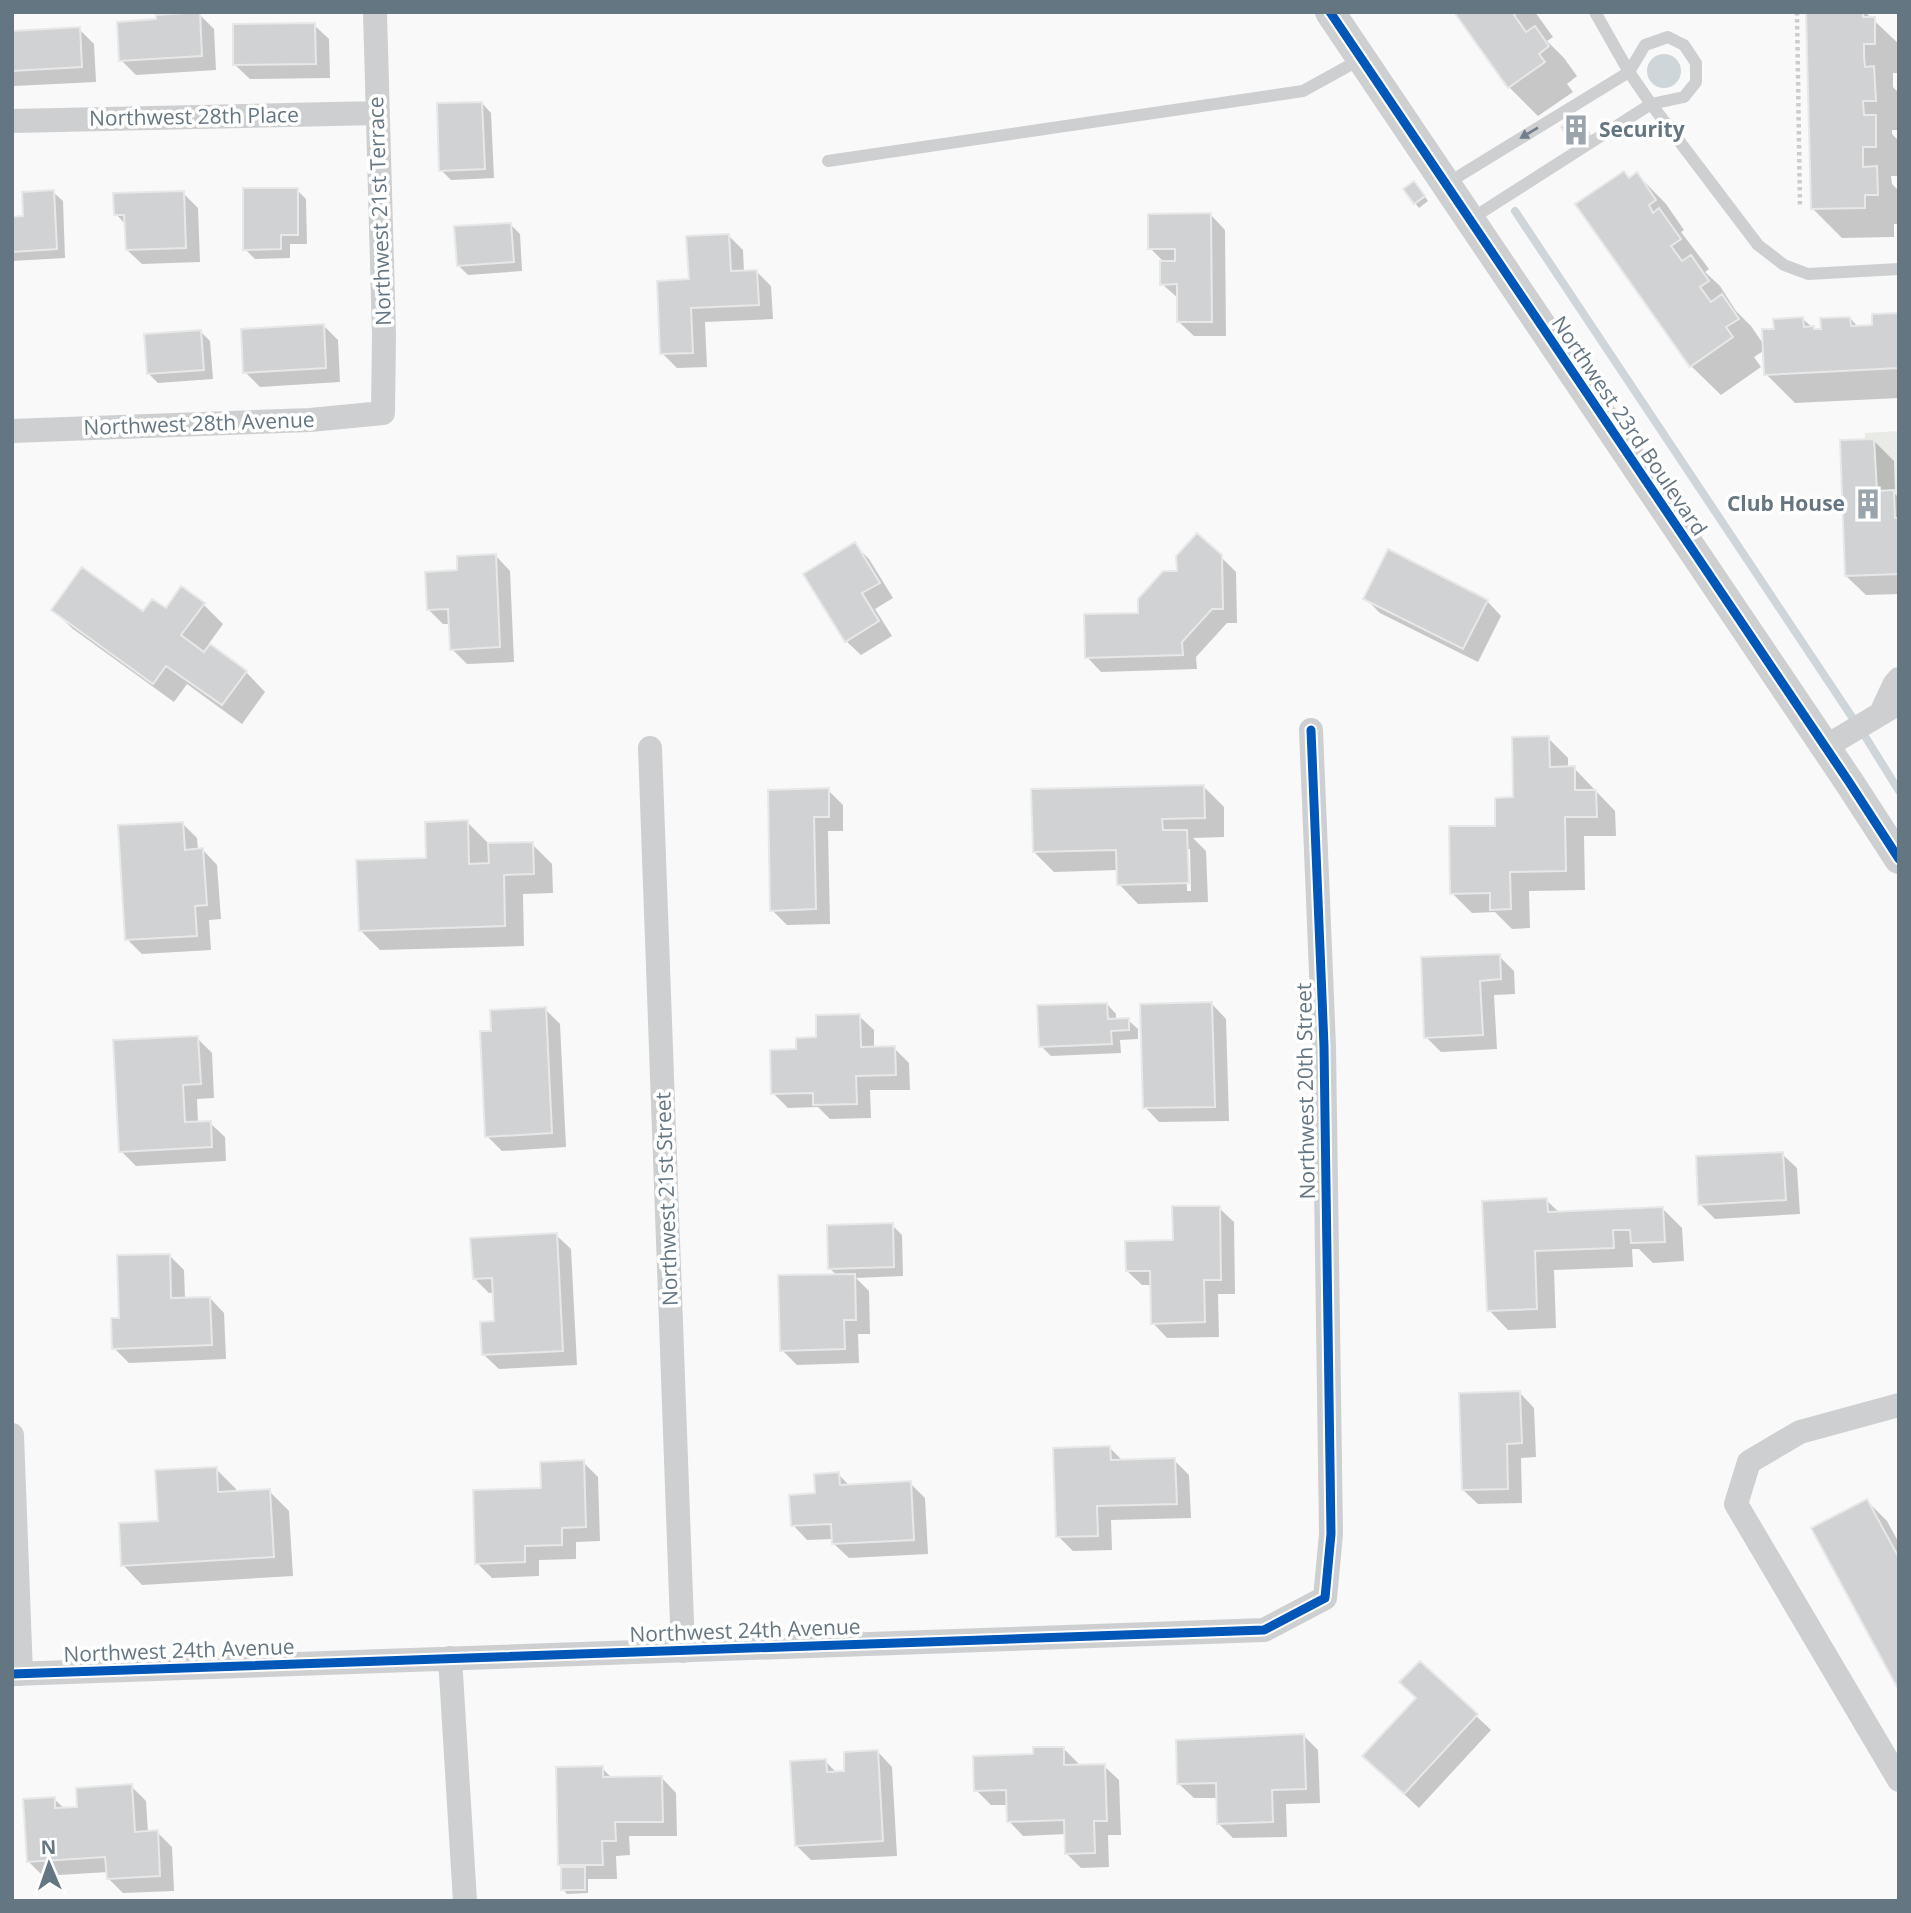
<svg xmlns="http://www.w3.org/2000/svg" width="1911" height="1913" viewBox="0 0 1911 1913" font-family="'Open Sans',sans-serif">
<rect width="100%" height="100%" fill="#f9f9f9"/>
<path fill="#e8ebe6" d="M 1899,431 L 1899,518 L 1895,518 L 1894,490 L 1877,491 L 1874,440 L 1865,439 L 1865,433 Z"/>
<path fill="#ced6d9" d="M1647 71a17 17 0 1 1 34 0a17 17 0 1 1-34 0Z"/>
<path fill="#0003" fill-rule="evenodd" d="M 1456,12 L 1535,12 L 1553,37 L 1547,41 L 1564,58 L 1577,76 L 1567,84 L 1573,92 L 1538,116 L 1509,87 Z
M 1808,12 L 1872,12 L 1866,13 L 1899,44 L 1899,73 L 1893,73 L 1893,87 L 1899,93 L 1899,130 L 1892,130 L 1892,134 L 1899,141 L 1899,176 L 1891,176 L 1892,184 L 1899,191 L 1899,224 L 1894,224 L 1894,237 L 1842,238 L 1813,209 Z
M 199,14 L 214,29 L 216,70 L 136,75 L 121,60 L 158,21 Z
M 314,25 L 329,39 L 330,78 L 250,79 L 235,65 Z
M 79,29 L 94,44 L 96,82 L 14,86 L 12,84 L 12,33 Z
M 482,103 L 491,113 L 494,178 L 451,180 L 441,170 Z
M 1582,123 L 1593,139 L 1578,148 L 1574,143 Z
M 1637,174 L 1666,204 L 1684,230 L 1681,232 L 1709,269 L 1705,272 L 1720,286 L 1736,311 L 1751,326 L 1764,345 L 1776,330 L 1803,319 L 1816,331 L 1850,318 L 1859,328 L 1874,327 L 1899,315 L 1899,398 L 1795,403 L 1766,374 L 1765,350 L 1754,357 L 1761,367 L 1721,395 L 1691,366 L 1630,179 Z
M 1418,187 L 1428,201 L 1419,208 L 1415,203 Z
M 297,190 L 306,199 L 307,244 L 290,244 L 290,258 L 255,259 L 245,249 Z
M 53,192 L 63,201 L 65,258 L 12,261 L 12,219 L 25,218 Z
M 183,193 L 198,208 L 200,262 L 142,264 L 127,250 L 126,225 L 116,214 Z
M 1211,215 L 1225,230 L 1226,336 L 1194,336 L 1179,322 L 1179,299 L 1162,284 L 1165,263 L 1150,248 Z
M 510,224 L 520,234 L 522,271 L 468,275 L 458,265 Z
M 728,235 L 743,250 L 744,272 L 756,271 L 771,286 L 773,319 L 705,322 L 707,367 L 677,368 L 662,353 L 690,281 Z
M 323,325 L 338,340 L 340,382 L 260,387 L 245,372 Z
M 200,331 L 210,341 L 213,379 L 158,383 L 148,373 Z
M 1874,441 L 1894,461 L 1895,494 L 1899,498 L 1899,594 L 1866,595 L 1846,576 Z
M 855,545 L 869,559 L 893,598 L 875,609 L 892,636 L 861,655 L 846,641 Z
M 496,556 L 510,571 L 514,662 L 467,664 L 452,649 L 451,624 L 443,624 L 428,609 L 459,572 Z
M 1220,556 L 1236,572 L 1237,623 L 1227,623 L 1196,657 L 1197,669 L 1101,672 L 1087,657 L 1140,614 L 1178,573 Z
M 1365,598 L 1487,601 L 1501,616 L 1478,662 L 1380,613 Z
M 204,605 L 223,624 L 208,645 L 246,672 L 265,692 L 242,724 L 187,684 L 174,702 L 73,629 L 53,610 L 143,614 Z
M 1548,738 L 1568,758 L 1568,768 L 1574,768 L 1615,811 L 1616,836 L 1584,836 L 1585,890 L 1529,891 L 1530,928 L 1512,929 L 1495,912 L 1472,913 L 1452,893 L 1515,799 Z
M 1204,787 L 1224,807 L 1224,837 L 1193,838 L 1206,851 L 1208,902 L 1138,904 L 1119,884 L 1118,870 L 1054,872 L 1034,852 ZM 1186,849 L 1190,849 L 1191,891 L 1187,891 Z
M 828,790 L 843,805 L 843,831 L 828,831 L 830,924 L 787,925 L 772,910 L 770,792 Z
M 467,822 L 487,842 L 487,845 L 532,844 L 552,864 L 553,893 L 523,894 L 524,946 L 380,950 L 360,930 Z
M 182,823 L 197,838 L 198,850 L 203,850 L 217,865 L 221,919 L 209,920 L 211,950 L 142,954 L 127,939 Z
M 1499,956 L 1514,971 L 1515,994 L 1494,995 L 1497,1049 L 1441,1052 L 1426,1037 Z
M 1107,1004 L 1116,1014 L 1116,1020 L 1128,1020 L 1138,1029 L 1138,1039 L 1120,1040 L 1121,1053 L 1051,1056 L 1041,1046 Z
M 1212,1004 L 1226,1019 L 1229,1121 L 1159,1122 L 1145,1107 Z
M 545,1009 L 560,1024 L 566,1147 L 502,1151 L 487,1136 L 493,1032 Z
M 859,1016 L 874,1030 L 874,1049 L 894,1048 L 909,1063 L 910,1090 L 870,1090 L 871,1118 L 830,1119 L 818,1107 L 788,1108 L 773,1093 L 798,1051 Z
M 197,1038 L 212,1053 L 214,1098 L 197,1099 L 198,1123 L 210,1123 L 225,1137 L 226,1161 L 136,1166 L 121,1151 Z
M 1782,1154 L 1797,1168 L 1800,1214 L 1715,1219 L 1700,1204 Z
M 1546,1200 L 1560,1213 L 1663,1209 L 1682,1228 L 1684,1261 L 1653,1263 L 1639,1249 L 1632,1249 L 1633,1267 L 1554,1270 L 1556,1328 L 1508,1330 L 1489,1310 Z
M 1219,1208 L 1234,1222 L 1235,1294 L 1218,1294 L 1219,1337 L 1167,1338 L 1153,1323 L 1152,1285 L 1142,1285 L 1127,1271 L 1175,1242 Z
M 892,1225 L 902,1235 L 903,1276 L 856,1278 L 869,1291 L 870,1334 L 858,1334 L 859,1363 L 797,1365 L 782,1350 L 838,1276 L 830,1269 Z
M 556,1235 L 571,1249 L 577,1365 L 499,1369 L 484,1355 L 496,1322 L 494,1293 L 489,1293 L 474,1278 Z
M 169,1255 L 184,1270 L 185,1299 L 210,1298 L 224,1313 L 226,1359 L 129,1363 L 114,1348 Z
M 1520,1393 L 1534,1408 L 1536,1457 L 1521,1458 L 1522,1503 L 1478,1504 L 1463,1490 Z
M 1109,1447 L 1124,1462 L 1174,1460 L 1189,1475 L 1191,1518 L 1111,1520 L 1112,1550 L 1073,1551 L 1058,1536 Z
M 583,1462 L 598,1477 L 600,1541 L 576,1542 L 576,1559 L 539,1560 L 539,1576 L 492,1578 L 477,1563 L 543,1489 Z
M 216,1469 L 236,1489 L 236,1493 L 269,1491 L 289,1511 L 293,1576 L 142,1585 L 123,1565 L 160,1523 Z
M 838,1474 L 850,1486 L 910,1483 L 925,1498 L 928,1554 L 849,1558 L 834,1544 L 834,1539 L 807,1540 L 793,1525 L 817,1495 Z
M 1867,1501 L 1887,1521 L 1899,1543 L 1899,1688 Z
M 1420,1663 L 1491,1730 L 1419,1808 L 1379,1771 L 1418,1698 Z
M 1303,1735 L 1318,1750 L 1320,1803 L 1286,1804 L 1287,1837 L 1233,1838 L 1219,1824 L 1218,1798 L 1194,1798 L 1179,1784 Z
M 1063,1748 L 1078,1763 L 1078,1766 L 1104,1766 L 1119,1780 L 1121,1835 L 1108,1835 L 1109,1867 L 1081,1868 L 1067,1854 L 1066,1834 L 1023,1836 L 1009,1821 L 1008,1805 L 991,1805 L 976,1790 L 1034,1756 Z
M 878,1752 L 892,1767 L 897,1856 L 811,1860 L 797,1846 L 825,1761 L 837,1773 L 846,1773 Z
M 602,1768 L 613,1779 L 662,1778 L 676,1793 L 677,1836 L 629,1836 L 630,1855 L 616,1856 L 617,1879 L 588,1879 L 588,1893 L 567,1894 L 563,1889 L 563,1868 L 559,1865 Z
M 131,1786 L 146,1801 L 148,1833 L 157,1832 L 172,1847 L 174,1891 L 123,1893 L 108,1878 L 108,1872 L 43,1876 L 28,1861 L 54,1799 L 65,1809 L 79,1808 Z"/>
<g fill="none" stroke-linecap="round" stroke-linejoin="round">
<path stroke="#ced6d9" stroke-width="8" d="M 1515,211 L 1854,720
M 1863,733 L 1899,791"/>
</g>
<path fill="#d0d2d3" stroke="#e8e8e8" stroke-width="2" d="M 200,12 L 202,56 L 119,61 L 117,22 L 156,19 L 156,15 Z
M 1454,12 L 1518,12 L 1514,15 L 1526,32 L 1535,26 L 1549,46 L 1539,54 L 1545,62 L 1508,88 Z
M 1806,12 L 1863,12 L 1863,17 L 1875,17 L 1875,44 L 1864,44 L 1864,56 L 1865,67 L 1874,66 L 1876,101 L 1863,101 L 1864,115 L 1876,115 L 1876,147 L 1863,147 L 1863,167 L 1877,166 L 1878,195 L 1865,195 L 1865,208 L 1811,209 Z
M 315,23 L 316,64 L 233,65 L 233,24 Z
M 80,27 L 82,67 L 12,71 L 12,31 Z
M 482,102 L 485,169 L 439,171 L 437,103 Z
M 1579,116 L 1590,134 L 1573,145 L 1561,127 Z
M 1624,171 L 1629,178 L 1637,172 L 1656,200 L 1649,205 L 1653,213 L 1659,208 L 1681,239 L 1671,246 L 1682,261 L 1691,255 L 1709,281 L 1700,287 L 1711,302 L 1722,294 L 1739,319 L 1726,327 L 1733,337 L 1690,367 L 1575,204 Z
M 1414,181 L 1425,196 L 1414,204 L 1403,189 Z
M 243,188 L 298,188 L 298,235 L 281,235 L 281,249 L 243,250 Z
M 54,190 L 57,249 L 12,252 L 12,217 L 23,216 L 22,192 Z
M 184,191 L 186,248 L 126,250 L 124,215 L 114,215 L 113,193 Z
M 1211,213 L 1212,322 L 1177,322 L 1177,284 L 1160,285 L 1160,261 L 1175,261 L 1175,249 L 1148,249 L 1148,214 Z
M 511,223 L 514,262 L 457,266 L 454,226 Z
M 729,234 L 731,271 L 757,270 L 759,305 L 691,308 L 693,353 L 660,354 L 657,281 L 689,279 L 686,236 Z
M 1899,313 L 1899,368 L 1764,375 L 1762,329 L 1774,329 L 1773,319 L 1803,317 L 1804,327 L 1814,326 L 1814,329 L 1821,329 L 1820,318 L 1850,317 L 1851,326 L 1872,325 L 1872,314 Z
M 324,324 L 326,368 L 243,373 L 241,329 Z
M 201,330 L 204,370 L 147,374 L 144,334 Z
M 1874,439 L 1877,491 L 1894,490 L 1895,518 L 1899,518 L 1899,574 L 1845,576 L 1840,440 Z
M 1197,533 L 1222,555 L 1223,609 L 1212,609 L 1182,642 L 1183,655 L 1085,658 L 1084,614 L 1138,613 L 1138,599 L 1163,571 L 1177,571 L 1176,556 Z
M 855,542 L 880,583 L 862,593 L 879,621 L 845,642 L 803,574 Z
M 1388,549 L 1488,600 L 1463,649 L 1363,599 Z
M 496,554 L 500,647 L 450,650 L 448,609 L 427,610 L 425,572 L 457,570 L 457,556 Z
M 82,567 L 143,611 L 152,599 L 166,608 L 181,586 L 205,603 L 181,635 L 204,652 L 210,644 L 247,671 L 222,705 L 166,666 L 153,684 L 51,610 Z
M 1549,736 L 1550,767 L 1575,766 L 1575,790 L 1596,790 L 1597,817 L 1565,817 L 1566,871 L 1510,872 L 1511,909 L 1490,910 L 1490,893 L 1450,894 L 1449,826 L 1495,826 L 1495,798 L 1513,797 L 1512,737 Z
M 1204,785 L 1205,818 L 1162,819 L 1163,830 L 1187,830 L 1189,883 L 1117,885 L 1116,850 L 1033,852 L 1031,789 Z
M 829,788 L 829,817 L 814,817 L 816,909 L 770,911 L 768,790 Z
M 468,820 L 469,864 L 489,863 L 488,843 L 533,842 L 534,874 L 504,875 L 505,926 L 359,931 L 356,860 L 426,858 L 425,822 Z
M 183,822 L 185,850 L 203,848 L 207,905 L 195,906 L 197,936 L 125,940 L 118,825 Z
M 1500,954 L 1501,979 L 1480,981 L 1483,1035 L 1424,1038 L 1421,957 Z
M 1212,1002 L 1215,1107 L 1143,1108 L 1140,1004 Z
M 1107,1003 L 1108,1019 L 1129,1018 L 1129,1030 L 1111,1031 L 1112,1044 L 1039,1047 L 1037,1005 Z
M 546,1007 L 552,1133 L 485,1137 L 480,1031 L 491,1031 L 490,1010 Z
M 860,1014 L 861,1047 L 895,1046 L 896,1075 L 856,1076 L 857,1104 L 813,1105 L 813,1093 L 771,1094 L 770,1050 L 796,1049 L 796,1038 L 816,1037 L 816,1015 Z
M 198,1036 L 201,1084 L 183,1085 L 185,1122 L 211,1121 L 212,1147 L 119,1152 L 113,1040 Z
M 1783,1152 L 1786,1200 L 1698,1205 L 1696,1156 Z
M 1547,1198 L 1548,1212 L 1663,1207 L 1665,1242 L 1631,1243 L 1630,1230 L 1613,1230 L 1614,1248 L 1535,1251 L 1537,1309 L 1487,1311 L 1482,1201 Z
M 1172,1206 L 1220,1206 L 1221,1280 L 1204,1280 L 1205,1322 L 1151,1324 L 1150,1271 L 1126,1271 L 1125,1241 L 1173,1240 Z
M 893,1223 L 894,1267 L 828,1269 L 827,1225 Z
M 557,1233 L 563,1351 L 482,1355 L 480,1322 L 494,1321 L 492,1278 L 473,1279 L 470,1238 Z
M 170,1254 L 171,1298 L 210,1297 L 212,1345 L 112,1349 L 111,1318 L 119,1318 L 117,1255 Z
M 855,1274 L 856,1320 L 844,1320 L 845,1349 L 780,1351 L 778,1275 Z
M 1520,1391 L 1522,1443 L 1507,1444 L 1508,1489 L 1462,1490 L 1459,1393 Z
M 1110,1446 L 1111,1460 L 1175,1458 L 1177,1504 L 1097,1506 L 1098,1536 L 1056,1537 L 1053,1448 Z
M 584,1460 L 586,1527 L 562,1528 L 562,1545 L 525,1546 L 525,1562 L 475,1564 L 473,1490 L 541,1488 L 540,1462 Z
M 217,1467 L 218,1492 L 270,1489 L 274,1557 L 121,1566 L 119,1523 L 158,1521 L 155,1470 Z
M 839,1472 L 840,1485 L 911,1481 L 914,1540 L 832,1544 L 831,1524 L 791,1526 L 789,1495 L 815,1493 L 814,1474 Z
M 1867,1499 L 1899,1558 L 1899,1691 L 1811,1528 Z
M 1420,1661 L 1478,1714 L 1404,1794 L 1362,1756 L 1416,1698 L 1399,1682 Z
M 1304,1734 L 1306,1789 L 1272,1790 L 1273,1822 L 1217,1824 L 1216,1783 L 1177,1784 L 1176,1740 Z
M 1033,1747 L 1064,1747 L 1064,1765 L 1105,1764 L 1107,1821 L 1094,1821 L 1095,1853 L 1065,1854 L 1064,1820 L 1007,1822 L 1006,1790 L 974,1791 L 973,1756 L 1033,1754 Z
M 878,1750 L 883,1841 L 795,1846 L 790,1761 L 826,1759 L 827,1772 L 844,1771 L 844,1752 Z
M 603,1766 L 603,1777 L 662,1776 L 663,1822 L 615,1822 L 616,1841 L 602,1841 L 603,1865 L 558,1865 L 556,1767 Z
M 132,1784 L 135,1832 L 158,1830 L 160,1876 L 107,1879 L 105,1857 L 27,1862 L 23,1799 L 55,1797 L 55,1808 L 77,1807 L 76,1788 Z
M 561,1867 L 585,1867 L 585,1890 L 561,1890 Z"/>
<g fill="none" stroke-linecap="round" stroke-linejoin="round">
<path stroke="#cbcccd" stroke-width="4.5" stroke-dasharray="3.5 3.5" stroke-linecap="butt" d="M 1797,12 L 1800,207"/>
<path stroke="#cecfd0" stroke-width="12" d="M 1595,12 L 1629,72 L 1651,104 L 1758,245 L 1784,265 L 1808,274 L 1899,269
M 828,161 L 1303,91 L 1361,59
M 1446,184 L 1629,72 L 1645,45 L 1668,37 L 1684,45 L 1696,63 L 1696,82 L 1684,97 L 1651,104 L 1471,219"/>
<path stroke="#cecfd0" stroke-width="24" d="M 12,121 L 377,113
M 12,431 L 310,420 L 383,413 L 384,335 L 375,12
M 1882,711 L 1894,685 L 1899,679
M 1825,747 L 1899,703
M 650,748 L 683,1651
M 1899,1405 L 1800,1432 L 1749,1462 L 1736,1504 L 1899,1780
M 12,1435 L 21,1674
M 450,1658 L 465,1901
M 12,1674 L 1264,1630 L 1325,1598 L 1331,1534 L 1324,1046 L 1311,730"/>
<path stroke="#cecfd0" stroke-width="30" d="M 1330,12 L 1849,782 L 1899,859"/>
<g stroke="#fff" stroke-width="13">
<path id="cycleway" d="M 1330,12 L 1849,782 L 1899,859
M 12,1674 L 1264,1630 L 1325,1598 L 1331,1534 L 1324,1046 L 1311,730"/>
</g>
<use href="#cycleway" stroke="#0057b8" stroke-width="9"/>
</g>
<defs><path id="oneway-solid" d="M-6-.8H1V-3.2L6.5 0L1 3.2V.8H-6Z" transform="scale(1.75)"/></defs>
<use fill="#707f8b" href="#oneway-solid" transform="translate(1529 133) rotate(149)"/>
<defs>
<g id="building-bare" transform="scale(2.415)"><path d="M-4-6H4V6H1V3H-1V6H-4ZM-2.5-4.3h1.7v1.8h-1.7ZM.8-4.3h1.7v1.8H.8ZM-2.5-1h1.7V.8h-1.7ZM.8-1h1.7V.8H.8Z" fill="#99a4ac" stroke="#fff" stroke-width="2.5" paint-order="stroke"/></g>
</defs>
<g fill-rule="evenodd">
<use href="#building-bare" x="1576" y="130"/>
<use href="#building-bare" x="1868" y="504"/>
</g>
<g text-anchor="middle" stroke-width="7" stroke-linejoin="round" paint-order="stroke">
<g font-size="21" fill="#657683" stroke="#fff">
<text transform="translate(194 117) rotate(-1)" y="7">Northwest 28th Place</text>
<text transform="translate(380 211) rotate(-92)" y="7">Northwest 21st Terrace</text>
<text transform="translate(199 424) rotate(-2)" y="7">Northwest 28th Avenue</text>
<text transform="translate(1629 426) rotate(56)" y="7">Northwest 23rd Boulevard</text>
<text transform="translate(1306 1091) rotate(-91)" y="7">Northwest 20th Street</text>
<text transform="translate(667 1199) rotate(-92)" y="7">Northwest 21st Street</text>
<text transform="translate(745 1631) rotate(-2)" y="7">Northwest 24th Avenue</text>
<text transform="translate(179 1651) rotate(-2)" y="7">Northwest 24th Avenue</text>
</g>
<g font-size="21" font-weight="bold" fill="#657683" stroke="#fff" text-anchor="start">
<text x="1599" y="137">Security</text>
<text x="1845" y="511" text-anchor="end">Club House</text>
</g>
</g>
<rect width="1911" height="1913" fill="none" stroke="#657683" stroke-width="28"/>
<g transform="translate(49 1864) rotate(358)" stroke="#ffffff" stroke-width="5" paint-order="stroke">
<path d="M0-5L12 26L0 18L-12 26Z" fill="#657683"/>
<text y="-10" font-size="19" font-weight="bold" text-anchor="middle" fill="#657683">N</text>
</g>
</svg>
